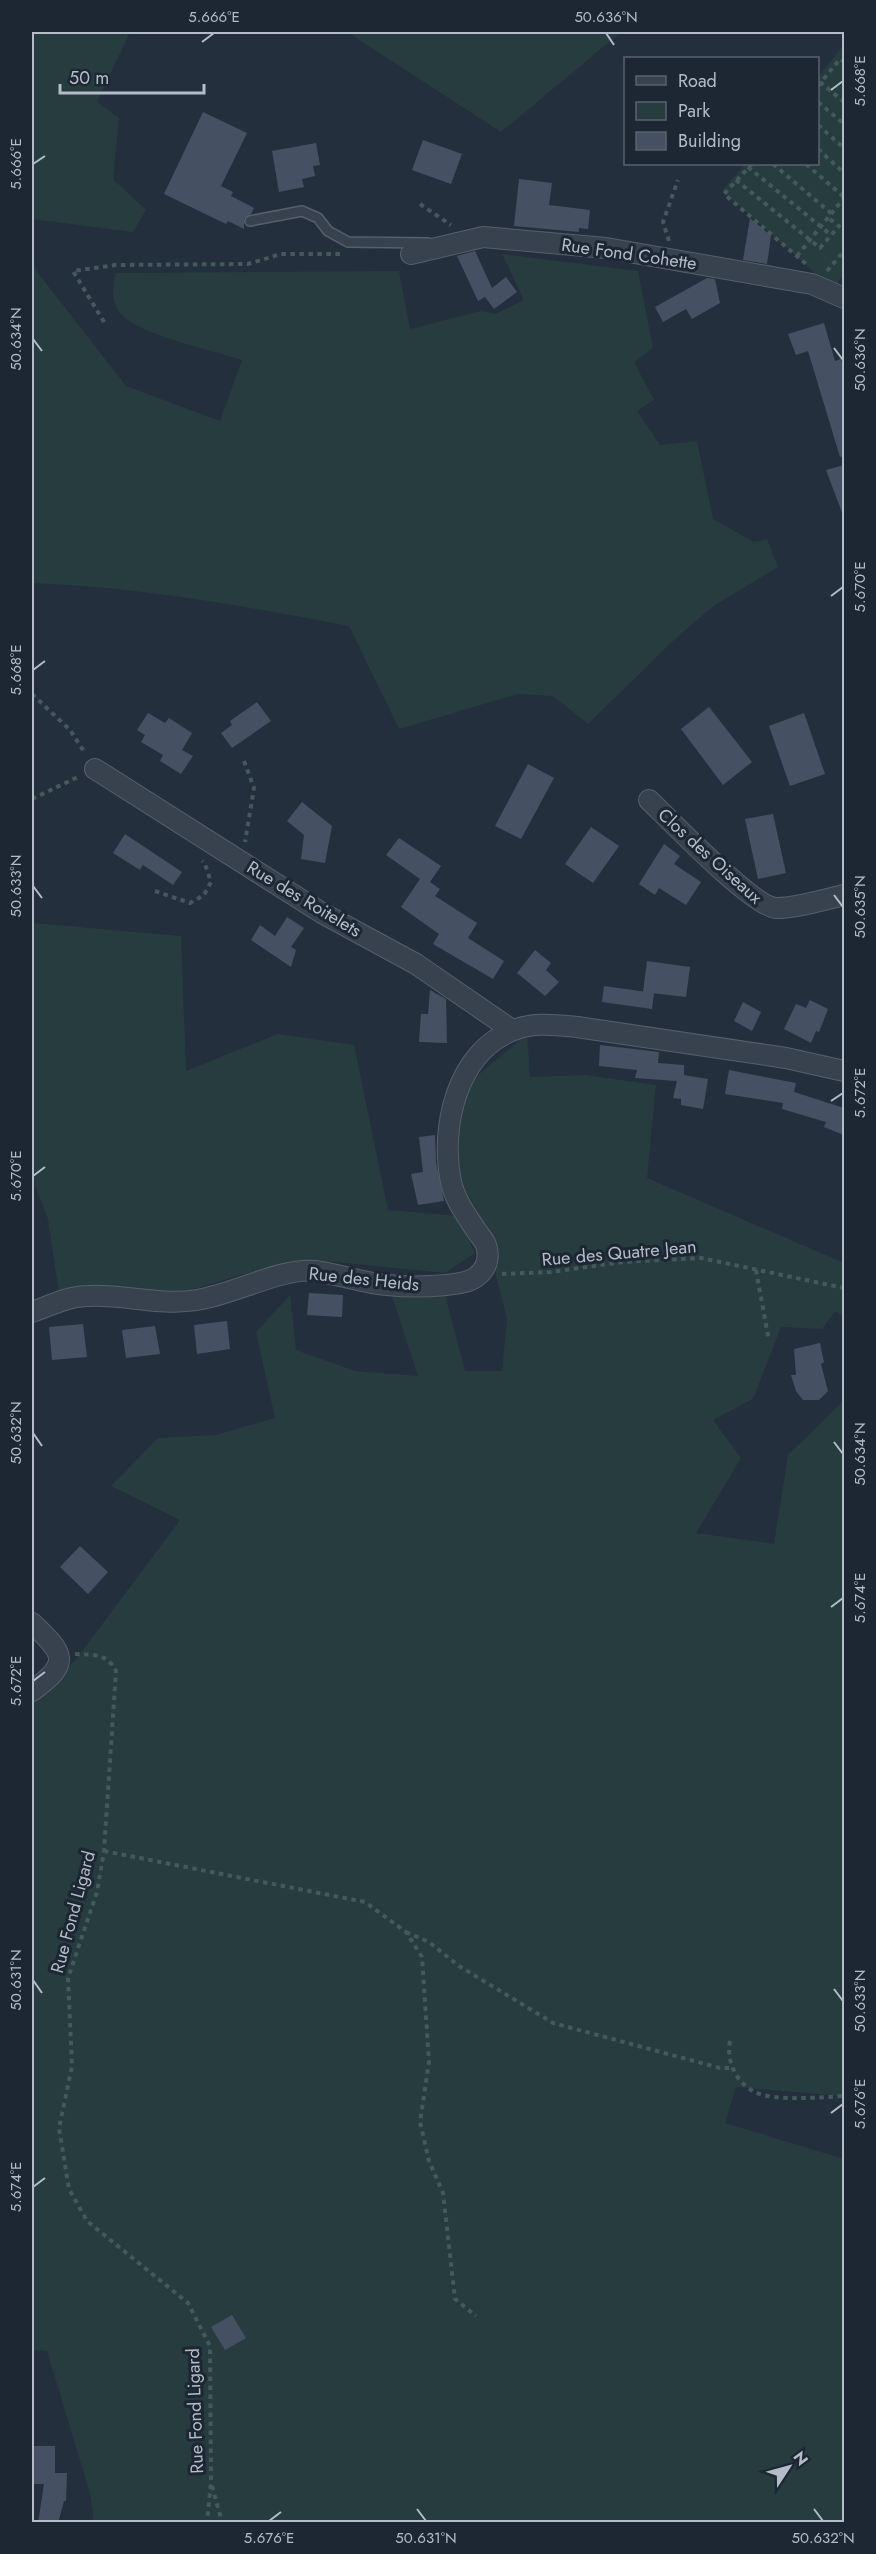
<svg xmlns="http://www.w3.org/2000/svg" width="876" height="2554" viewBox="0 0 876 2554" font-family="Jost,sans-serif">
<rect width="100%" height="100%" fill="#242f3e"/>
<path fill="#263c3f" d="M 32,32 L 130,32 L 97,102 L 119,118 L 113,179 L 146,210 L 133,232 L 32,219 Z
M 347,32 L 621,32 L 501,132 Z
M 843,46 L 844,274 L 836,285 L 830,286 L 722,191 L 745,164 L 818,164 L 818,77 Z
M 502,254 L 638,271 L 653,348 L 634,362 L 654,400 L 637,411 L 660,445 L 697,441 L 713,519 L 754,542 L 767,539 L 778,567 L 712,607 L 675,639 L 588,724 L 553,696 L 518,694 L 399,729 L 349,626 C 244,606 139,587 32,583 L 32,260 L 38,273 L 126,386 L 220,421 L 242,360 C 215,351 136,334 120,313 C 111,302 113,286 115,273 L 399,271 L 410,329 L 481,311 L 496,314 L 524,300 Z
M 32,923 L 181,936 L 186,1071 L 278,1034 L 354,1045 L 388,1210 L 457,1216 L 475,1253 L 445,1273 L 316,1260 L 244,1274 L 181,1293 L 59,1293 L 48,1219 L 35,1185 L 32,1155 Z
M 527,1034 L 530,1077 L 585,1075 L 656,1085 L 647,1178 L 844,1263 L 844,1317 L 835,1311 L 822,1329 L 781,1327 L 753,1399 L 713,1420 L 741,1458 L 696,1533 L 774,1544 L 788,1455 L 844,1400 L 844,2096 L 736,2087 L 725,2123 L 844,2159 L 844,2522 L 94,2522 L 91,2497 L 47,2351 L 32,2350 L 32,1694 L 74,1662 L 180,1520 L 111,1486 L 158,1438 L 216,1435 L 275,1418 L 256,1332 L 290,1295 L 296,1350 L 355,1371 L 418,1376 L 391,1293 L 444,1291 L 465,1371 L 502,1371 L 507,1319 L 496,1276 L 494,1243 L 468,1211 L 451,1150 L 472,1080 Z"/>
<path fill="#455162" d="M 203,112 L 247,133 L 221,186 L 233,192 L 231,196 L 254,208 L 251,214 L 244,218 L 244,229 L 228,221 L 226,224 L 164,194 Z
M 423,140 L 462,154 L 451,184 L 412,170 Z
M 316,143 L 320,165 L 313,166 L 315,176 L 302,179 L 304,187 L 279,192 L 272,151 Z
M 519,179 L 552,183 L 549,205 L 590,210 L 588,229 L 579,228 L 579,232 L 514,226 Z
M 750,218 L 771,236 L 767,264 L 743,260 Z
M 475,251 L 492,288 L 506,277 L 517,292 L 494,309 L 485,297 L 478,301 L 457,256 Z
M 707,278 L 715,279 L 720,303 L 692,319 L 686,309 L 663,322 L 655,307 Z
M 824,323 L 835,361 L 841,359 L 844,371 L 844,456 L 840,457 L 808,351 L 796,355 L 788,334 Z
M 844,465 L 844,515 L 843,515 L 826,470 Z
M 257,702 L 271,721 L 232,748 L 221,733 L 232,725 L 230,721 Z
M 709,707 L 752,762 L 723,785 L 681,729 Z
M 148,713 L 165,723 L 169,718 L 192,733 L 182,750 L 193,756 L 181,774 L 160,761 L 163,755 L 141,742 L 145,735 L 137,730 Z
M 804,713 L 825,774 L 790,786 L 769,726 Z
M 528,764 L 554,778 L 521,839 L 495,826 Z
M 302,802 L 332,826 L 325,863 L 301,859 L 304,835 L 287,821 Z
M 773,814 L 786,873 L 758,879 L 745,819 Z
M 591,827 L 619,846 L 593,883 L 565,864 Z
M 125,834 L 182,872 L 173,885 L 143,865 L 140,870 L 113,853 Z
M 399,838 L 441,866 L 430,882 L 440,889 L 435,896 L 477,923 L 468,938 L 504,961 L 493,979 L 433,944 L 439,934 L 401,907 L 420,879 L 386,855 Z
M 664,844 L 680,856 L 674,864 L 701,882 L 686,905 L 659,888 L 655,895 L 639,884 Z
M 287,917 L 304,928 L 291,947 L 296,950 L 291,967 L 251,940 L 260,925 L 275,936 Z
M 535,950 L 551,963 L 546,970 L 559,982 L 545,996 L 517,973 Z
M 647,961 L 690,967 L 686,997 L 643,992 Z
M 604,986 L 654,993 L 652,1009 L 602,1002 Z
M 430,990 L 446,999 L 447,1043 L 419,1042 L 421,1014 L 428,1014 Z
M 810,1000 L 828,1009 L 819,1032 L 816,1031 L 811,1043 L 784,1029 L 796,1004 L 806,1008 Z
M 743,1002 L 761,1012 L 752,1031 L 734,1021 Z
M 600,1045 L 659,1052 L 658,1063 L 684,1065 L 684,1075 L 708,1079 L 703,1109 L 681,1105 L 681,1099 L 673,1098 L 677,1081 L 635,1078 L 637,1070 L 599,1066 Z
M 729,1070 L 796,1083 L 794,1092 L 844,1108 L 844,1135 L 824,1127 L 826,1122 L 782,1109 L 783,1103 L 725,1094 Z
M 435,1135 L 436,1162 L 444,1201 L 418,1205 L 411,1174 L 423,1172 L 419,1137 Z
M 309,1293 L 343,1295 L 342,1317 L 307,1315 Z
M 227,1321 L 230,1349 L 197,1354 L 194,1325 Z
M 83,1324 L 87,1357 L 52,1360 L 49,1327 Z
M 155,1326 L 160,1354 L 126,1358 L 122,1330 Z
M 820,1343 L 824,1362 L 821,1364 L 828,1391 L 819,1400 L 803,1400 L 796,1391 L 791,1375 L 796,1375 L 794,1349 Z
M 80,1546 L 108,1572 L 88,1594 L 60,1567 Z
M 232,2315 L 246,2338 L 225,2350 L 211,2327 Z
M 32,2446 L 55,2446 L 55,2473 L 67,2473 L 66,2501 L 64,2501 L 58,2523 L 38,2523 L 44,2484 L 32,2484 Z"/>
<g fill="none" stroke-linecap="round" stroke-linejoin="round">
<g stroke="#565f6c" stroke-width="12">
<path id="service" d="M 250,221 L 302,211 L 318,218 L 328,231 L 348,242 L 428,243"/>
</g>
<g stroke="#565f6c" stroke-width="22">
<path id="minor" d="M 411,254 L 483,237 L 606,248 L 812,284 L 844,298
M 95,769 L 322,913 L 416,964 L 512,1030
M 649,800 C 670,820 753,907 776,908 C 793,909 826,899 844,895
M 32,1312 C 49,1306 69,1296 88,1296 C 124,1294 160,1306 197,1300 C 232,1295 283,1267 315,1271 C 339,1274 363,1283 387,1285 C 406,1287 426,1287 446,1285 C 455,1284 468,1283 476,1277 C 487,1269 490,1258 486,1245 C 484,1240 479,1235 476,1230 C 466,1215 455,1200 451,1182 C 440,1128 456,1052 514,1030 C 533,1022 556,1025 577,1027 L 786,1058 L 844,1071
M 32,1623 C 65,1654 71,1663 32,1691"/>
</g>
<path stroke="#44595c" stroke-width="4" stroke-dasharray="4.5 4.5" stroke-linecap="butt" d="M 820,82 L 844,102
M 818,86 L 840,59 L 844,62
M 818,102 L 844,124
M 818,125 L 844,148
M 818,149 L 844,173
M 752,164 L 724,194 L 806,264
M 773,164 L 832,214
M 806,164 L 844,197
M 748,167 L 831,235
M 736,180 L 820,248 L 839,226 L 828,218
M 420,204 L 451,225
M 669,241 L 663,222 L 678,180
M 797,256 L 844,198
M 827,271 L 844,251
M 104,322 L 73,271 L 116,265 L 248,264 L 281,254 L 341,254
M 32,694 L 70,730 L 85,753
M 244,761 L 254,788 L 245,842
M 32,799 L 80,776
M 155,891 L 190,903 L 204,895 L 211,882 L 205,864 L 202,861
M 756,1270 L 769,1341
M 502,1274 L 551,1272 L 623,1262 L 701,1258 L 844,1288
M 75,1654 C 93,1655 107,1653 116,1671 L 104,1851 L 97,1892 L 68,1978 L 72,2066 L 59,2128 L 69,2189 L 87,2221 L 188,2303 L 210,2346 L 211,2482 L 207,2522
M 104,1851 L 365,1902 L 406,1932 L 422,1957 L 429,2062 L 420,2122 L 429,2161 L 443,2193 L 455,2299 L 476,2316
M 406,1932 L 429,1942 L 459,1966 L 553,2023 L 720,2068 L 733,2068
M 730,2041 C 726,2061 736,2083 755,2092 C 774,2102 823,2097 844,2096
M 212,2486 L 222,2522"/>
<use href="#service" stroke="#38414e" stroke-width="9"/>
<use href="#minor" stroke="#38414e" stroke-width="20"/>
</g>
<path fill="none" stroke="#b4bcc9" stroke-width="2" d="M 606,33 L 614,45M 202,42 L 214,33M 831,90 L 843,81M 33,164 L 45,156M 33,339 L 42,351M 834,348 L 843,360M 831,596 L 843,587M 33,670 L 45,661M 33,886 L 42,898M 834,895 L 843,907M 831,1101 L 843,1093M 33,1176 L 45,1167M 33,1433 L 42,1446M 834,1442 L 843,1454M 831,1607 L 843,1598M 33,1681 L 45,1672M 33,1980 L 42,1993M 834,1989 L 843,2001M 831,2113 L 843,2104M 33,2187 L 45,2178M 417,2509 L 426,2521M 814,2509 L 823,2521M 269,2521 L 281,2512"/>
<g text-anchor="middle" stroke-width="6" stroke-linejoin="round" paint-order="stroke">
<g font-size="18" fill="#b4bcc9" stroke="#1d2633">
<text transform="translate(629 254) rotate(8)" y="6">Rue Fond Cohette</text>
<text transform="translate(710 856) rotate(42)" y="6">Clos des Oiseaux</text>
<text transform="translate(304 899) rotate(31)" y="6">Rue des Roitelets</text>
<text transform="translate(619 1253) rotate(-5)" y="6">Rue des Quatre Jean</text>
<text transform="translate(364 1279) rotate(6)" y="6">Rue des Heids</text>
<text transform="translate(73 1912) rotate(-75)" y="6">Rue Fond Ligard</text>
<text transform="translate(195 2411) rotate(-92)" y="6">Rue Fond Ligard</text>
</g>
</g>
<rect width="876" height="2554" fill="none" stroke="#1d2633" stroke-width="66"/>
<rect x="624" y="57" width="195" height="108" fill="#1d2633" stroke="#59626f" stroke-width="1.5"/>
<rect x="636" y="76" width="30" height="9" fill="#38414e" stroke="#59626f" stroke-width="1.5"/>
<text x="678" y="87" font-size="18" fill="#b4bcc9">Road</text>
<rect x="636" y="102" width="30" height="18" fill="#263c3f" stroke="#59626f" stroke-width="1.5"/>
<text x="678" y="117" font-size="18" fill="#b4bcc9">Park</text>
<rect x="636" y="132" width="30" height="18" fill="#455162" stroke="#59626f" stroke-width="1.5"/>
<text x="678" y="147" font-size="18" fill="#b4bcc9">Building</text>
<g transform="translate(789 2467) rotate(54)" stroke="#1d2633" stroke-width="4.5" paint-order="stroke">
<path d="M0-4.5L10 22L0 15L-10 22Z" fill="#b4bcc9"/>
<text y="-9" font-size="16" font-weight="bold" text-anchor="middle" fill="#b4bcc9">N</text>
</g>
<path d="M60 84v9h144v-9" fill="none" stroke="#b4bcc9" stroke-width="3"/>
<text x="69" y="84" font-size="18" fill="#b4bcc9" stroke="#1d2633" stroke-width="4.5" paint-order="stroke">50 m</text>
<rect x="33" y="33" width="810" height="2488" fill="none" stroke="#b4bcc9" stroke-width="2"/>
<g font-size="15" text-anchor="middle" fill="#b4bcc9">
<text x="214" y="22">5.666°E</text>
<text x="606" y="22">50.636°N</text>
<text transform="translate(860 81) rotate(-90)" y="5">5.668°E</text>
<text transform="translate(16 164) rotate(-90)" y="5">5.666°E</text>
<text transform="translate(16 339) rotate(-90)" y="5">50.634°N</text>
<text transform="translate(860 360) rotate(-90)" y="5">50.636°N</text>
<text transform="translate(860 587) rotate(-90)" y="5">5.670°E</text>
<text transform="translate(16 670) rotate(-90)" y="5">5.668°E</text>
<text transform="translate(16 886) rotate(-90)" y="5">50.633°N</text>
<text transform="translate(860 907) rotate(-90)" y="5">50.635°N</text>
<text transform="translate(860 1093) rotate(-90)" y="5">5.672°E</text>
<text transform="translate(16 1176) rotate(-90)" y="5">5.670°E</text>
<text transform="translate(16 1433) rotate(-90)" y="5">50.632°N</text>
<text transform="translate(860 1454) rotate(-90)" y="5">50.634°N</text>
<text transform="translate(860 1598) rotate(-90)" y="5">5.674°E</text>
<text transform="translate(16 1681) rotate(-90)" y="5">5.672°E</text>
<text transform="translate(16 1980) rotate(-90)" y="5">50.631°N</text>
<text transform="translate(860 2001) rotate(-90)" y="5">50.633°N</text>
<text transform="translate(860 2104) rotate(-90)" y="5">5.676°E</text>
<text transform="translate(16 2187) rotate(-90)" y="5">5.674°E</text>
<text x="269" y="2543">5.676°E</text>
<text x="426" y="2543">50.631°N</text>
<text x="823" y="2543">50.632°N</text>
</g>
</svg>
